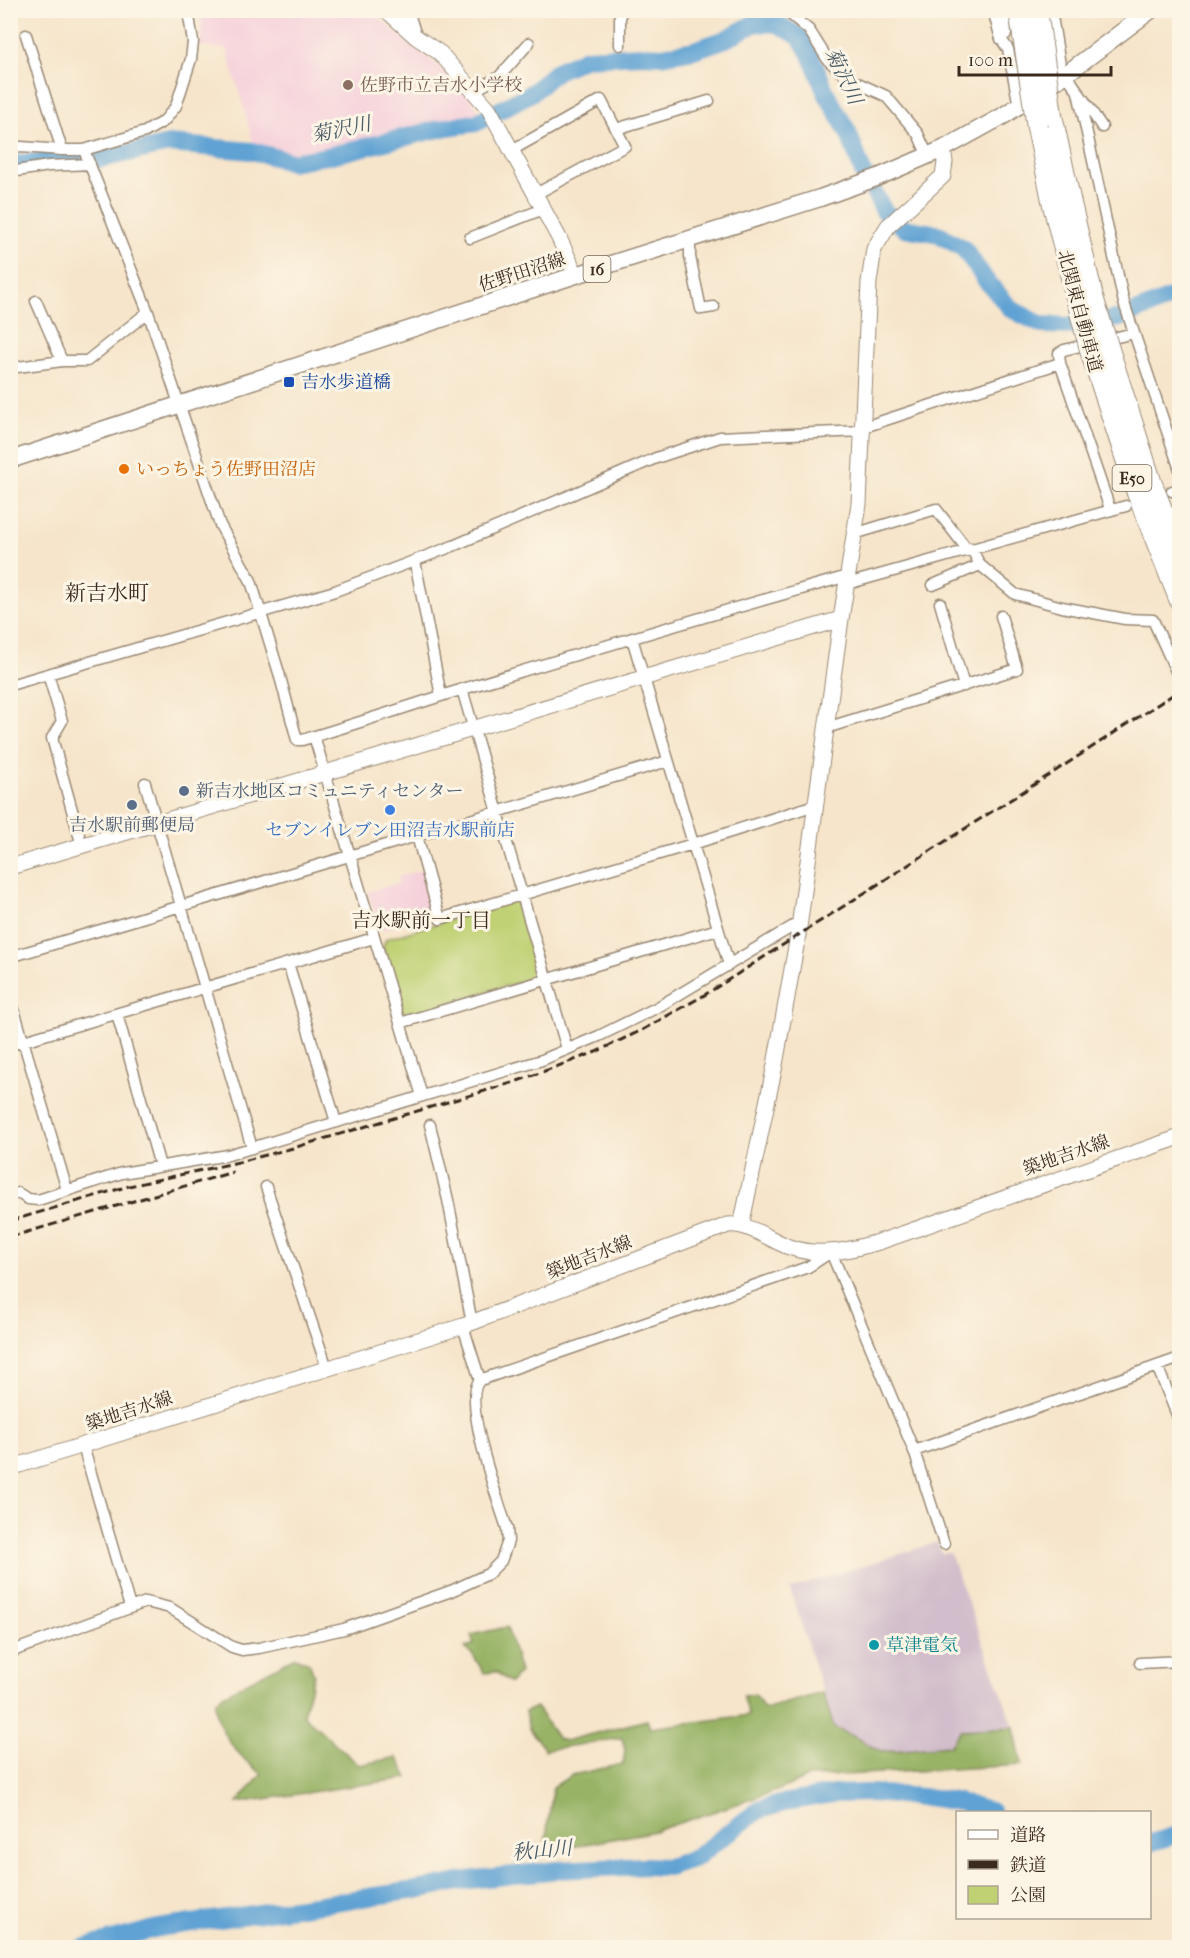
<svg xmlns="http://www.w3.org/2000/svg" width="1190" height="1958" viewBox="0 0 1190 1958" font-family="'IM FELL French Canon','Noto Serif JP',serif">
<rect width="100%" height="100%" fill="#fcf5e5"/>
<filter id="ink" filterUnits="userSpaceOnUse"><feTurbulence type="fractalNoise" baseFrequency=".0167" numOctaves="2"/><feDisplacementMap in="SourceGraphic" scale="12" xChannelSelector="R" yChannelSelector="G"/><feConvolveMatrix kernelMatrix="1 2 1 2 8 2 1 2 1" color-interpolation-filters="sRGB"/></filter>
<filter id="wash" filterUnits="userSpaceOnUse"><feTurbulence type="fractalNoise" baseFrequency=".008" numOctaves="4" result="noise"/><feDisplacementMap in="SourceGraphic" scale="24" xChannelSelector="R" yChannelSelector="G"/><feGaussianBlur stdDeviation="1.35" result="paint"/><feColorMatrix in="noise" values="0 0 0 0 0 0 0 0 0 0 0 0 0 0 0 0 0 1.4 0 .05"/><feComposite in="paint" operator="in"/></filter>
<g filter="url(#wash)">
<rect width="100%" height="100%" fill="#f6e5cb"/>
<path fill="#f5cfda" d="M 202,11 L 371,11 L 450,76 L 467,93 L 481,115 L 321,152 L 291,153 L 254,145 L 227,49 L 200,46 Z
M 422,870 L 434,914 L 383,930 L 379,927 L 368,892 L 399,883 L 398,877 Z"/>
<path fill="#d1bdcb" d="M 938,1542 L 941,1553 L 950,1553 L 1014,1727 L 961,1730 L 949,1746 L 881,1752 L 851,1735 L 834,1728 L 790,1589 Z"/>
<path fill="#c0d174" stroke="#7e7e49" stroke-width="1.5" d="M 512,901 L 519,903 L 540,973 L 537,977 L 409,1015 L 402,1012 L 383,946 L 386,939 Z"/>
<path fill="#98b366" stroke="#6a6e42" stroke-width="1.5" d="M 507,1627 L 520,1672 L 510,1683 L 496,1672 L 484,1673 L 473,1655 L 465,1648 L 474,1644 L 471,1635 Z
M 295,1657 L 309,1663 L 314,1674 L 303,1715 L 359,1765 L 397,1757 L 408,1778 L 237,1803 L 262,1774 C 240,1758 216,1732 215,1702 L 221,1696 Z
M 823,1693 L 834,1728 L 851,1735 L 881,1752 L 949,1746 L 961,1730 L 1014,1727 L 1022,1765 L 808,1777 L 779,1790 L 655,1831 L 544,1852 L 553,1787 L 572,1775 L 623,1764 L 625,1750 L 622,1738 L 545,1750 L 529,1729 L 525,1712 L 536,1707 L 558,1739 L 565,1741 L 647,1720 L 650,1728 L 749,1715 L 743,1696 L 755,1694 L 764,1709 Z"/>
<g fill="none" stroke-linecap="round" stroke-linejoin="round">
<path stroke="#5fa2d3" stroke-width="18" d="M 10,164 L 69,159 L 92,161 L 169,144 L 252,151 L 292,162 L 332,155 L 447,127 L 476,123 L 533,92 L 557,71 L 586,58 L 641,55 L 662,56 L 694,50 L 726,39 L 755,23 L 778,24 L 800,37 L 812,58 L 826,93 L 848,132 L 863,172 L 884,211 L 904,228 L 939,234 L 964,249 L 985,279 L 1011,309 L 1042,325 L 1074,326 L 1120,318 L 1180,294
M 1150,1843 L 1180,1834
M 82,1948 L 158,1928 L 416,1890 L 469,1880 L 557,1870 L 645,1866 L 668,1867 L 695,1858 L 759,1810 L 787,1802 L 833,1794 L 870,1793 L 934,1798 L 959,1802 L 992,1812"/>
</g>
</g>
<g filter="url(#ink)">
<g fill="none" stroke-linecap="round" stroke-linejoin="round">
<g stroke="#988874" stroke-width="13">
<path id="street" d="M 408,10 L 416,36
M 620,10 L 620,45
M 785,10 L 809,30 L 828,60 L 849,79 L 886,96 L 918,134 L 928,156
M 993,10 L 1001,39 L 1008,49 L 1019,106
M 1005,10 L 1006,34
M 1051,10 L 1060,65 L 1102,127
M 26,35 L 62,150
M 473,91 L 499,77 L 529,43
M 1078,92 L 1124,303 L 1180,470
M 616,129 L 709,101
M 10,148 L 21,147 L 62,150 L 84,150 L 145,132 L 164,121 L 176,106 L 191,59 L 193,42 L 188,10
M 84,150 L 148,312 L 220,525 L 251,581 L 279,673 L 297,740 L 302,740 C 356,724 409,706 463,689 C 591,650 719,612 848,576
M 512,150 L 601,100 L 625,146 L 534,195
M 10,172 L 49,166 L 90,164
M 470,238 L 543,209
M 690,240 L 690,257 L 701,309 L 714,307
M 36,301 L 62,361
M 10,368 L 62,361 L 87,361 L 148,312
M 864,427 L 1060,363
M 1172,491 L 1180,489
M 1110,509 L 1060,363 L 1059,353 L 1064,350 L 1134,333
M 854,534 L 936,509 L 967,549
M 971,548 L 980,565 L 1015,594 L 1062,607 L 1125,619 L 1153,620 L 1176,671 L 1180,668
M 415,561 L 441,696
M 847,584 L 1126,506
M 933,585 L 980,565
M 940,603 L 964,686
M 632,638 L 729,965
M 48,674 L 62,721 L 52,738 L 82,846
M 10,685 L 335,591 L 453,546 L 656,458 L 720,437 L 863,431
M 462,689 L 567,1049
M 826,728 L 1017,669 L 1001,616
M 314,736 L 422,1096
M 145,783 L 252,1148
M 417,836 L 440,919 L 693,844 L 815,805
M 10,957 L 668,761
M 288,963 L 336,1122
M 10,996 L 67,1190
M 117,1014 L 160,1166
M 400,1023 L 718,929
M 10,1045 L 374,938
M 430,1125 L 448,1200 L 472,1323
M 266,1187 L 327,1368
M 10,1195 L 18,1193 L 28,1199 L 38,1200 L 122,1173 L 228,1155 L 542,1060 L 599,1036 L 658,1007 L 800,922
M 463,1326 L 480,1380
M 1157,1366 L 1180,1422
M 83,1446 L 130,1607
M 914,1451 L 1180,1358
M 10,1652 L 146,1602 L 170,1608 L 232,1647 L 242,1650 L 259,1648 L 344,1629 L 451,1591 L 488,1574 L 501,1561 L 508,1541 L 507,1528 C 499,1504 461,1397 480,1380 L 808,1267 L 831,1252 L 914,1451 L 944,1544
M 1140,1663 L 1180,1661"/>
</g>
<g stroke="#988874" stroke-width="17">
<path id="secondary" d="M 386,10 L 416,37 L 440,53 L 489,109 L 559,238 L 576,275
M 10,867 L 841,619
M 741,1226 L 775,1065 L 798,935 L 841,619 L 859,504 L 869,282 L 874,249 L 888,226 L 943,176 L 945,162 L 943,149
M 10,1468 L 463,1326 L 728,1225 C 749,1223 770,1240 789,1247 C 819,1258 852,1250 882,1241 L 1180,1137"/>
</g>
<g stroke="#988874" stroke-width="19">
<path id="primary" d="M 10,460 L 576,275 L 820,198 L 876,178 L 943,149 L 1003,116 L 1066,74 L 1151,10"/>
</g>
<g stroke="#988874" stroke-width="22">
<path id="highway" d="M 1052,115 L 1070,199 L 1093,297
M 1037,127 L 1053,205 L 1077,301
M 1108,346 L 1152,484 L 1180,555
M 1091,353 L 1137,493 L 1180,601"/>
</g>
<use href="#street" stroke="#fff" stroke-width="10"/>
<use href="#secondary" stroke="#fff" stroke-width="15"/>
<use href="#primary" stroke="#fff" stroke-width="16"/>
<use href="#highway" stroke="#fff" stroke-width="20"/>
<path stroke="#3b2a1e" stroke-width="3" stroke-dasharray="9 4.5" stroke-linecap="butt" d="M 10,1221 L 129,1186 L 239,1162 L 293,1148 L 515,1082 L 596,1052 L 642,1030 L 703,996 L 1057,770 L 1180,690
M 10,1237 L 233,1172"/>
<g stroke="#988874" stroke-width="22" stroke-linecap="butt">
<path id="highway-bridge" d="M 1019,10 L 1037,127
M 1037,10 L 1052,115
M 1093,297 L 1108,346
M 1077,301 L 1091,353"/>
</g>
<use href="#highway-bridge" stroke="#fff" stroke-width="20"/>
</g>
</g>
<circle fill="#8d6e63" stroke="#fcf5e5" stroke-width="2" cx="348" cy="85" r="6"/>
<rect fill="#1a4fb4" stroke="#fcf5e5" stroke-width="2" x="283" y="376" width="12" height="12" rx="3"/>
<circle fill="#e8710a" stroke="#fcf5e5" stroke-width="2" cx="124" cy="469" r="6"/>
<g fill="#5c6f8a" stroke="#fcf5e5" stroke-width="2">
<circle cx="184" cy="791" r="6"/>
<circle cx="132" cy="805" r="6"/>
</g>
<circle fill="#3f7fe0" stroke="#fcf5e5" stroke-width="2" cx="390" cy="810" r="6"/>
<circle fill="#0f9aa8" stroke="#fcf5e5" stroke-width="2" cx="874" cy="1645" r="6"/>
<g text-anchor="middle" stroke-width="6" stroke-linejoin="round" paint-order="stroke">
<g fill="#fcf5e5" stroke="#75675a" stroke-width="1.5">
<rect x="583.5" y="256" width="27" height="26" rx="4.5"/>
<rect x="1112.5" y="465" width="39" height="26" rx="4.5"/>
</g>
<g font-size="16" font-weight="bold" fill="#3b2a1e">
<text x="597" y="275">16</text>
<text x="1132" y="484">E50</text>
</g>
<g font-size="18" fill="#785e54" stroke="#fcf5e5" text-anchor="start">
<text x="360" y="91">佐野市立吉水小学校</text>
</g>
<g font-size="18" fill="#3b2a1e" stroke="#fcf5e5">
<text transform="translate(522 272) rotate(-18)" y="6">佐野田沼線</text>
<text transform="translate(1080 311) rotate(75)" y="6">北関東自動車道</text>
<text transform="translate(1066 1155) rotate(-19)" y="6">築地吉水線</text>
<text transform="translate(589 1257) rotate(-21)" y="6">築地吉水線</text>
<text transform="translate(129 1411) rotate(-18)" y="6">築地吉水線</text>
</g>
<g font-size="18" fill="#164399" stroke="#fcf5e5" text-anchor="start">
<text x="301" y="388">吉水歩道橋</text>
</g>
<g font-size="18" fill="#c56008" stroke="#fcf5e5" text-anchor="start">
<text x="136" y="475">いっちょう佐野田沼店</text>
</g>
<g font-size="18" fill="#4e5e75" stroke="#fcf5e5" text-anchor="start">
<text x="196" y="797">新吉水地区コミュニティセンター</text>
<text x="132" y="831" text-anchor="middle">吉水駅前郵便局</text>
</g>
<g font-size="18" fill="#366cbe" stroke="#fcf5e5">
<text x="390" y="836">セブンイレブン田沼吉水駅前店</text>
</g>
<g font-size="18" fill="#0d838f" stroke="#fcf5e5" text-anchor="start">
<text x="886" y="1651">草津電気</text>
</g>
<g font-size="20" font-style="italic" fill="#495a66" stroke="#fcf5e5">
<text transform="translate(844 76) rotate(65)" y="7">菊沢川</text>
<text transform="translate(341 129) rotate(-12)" y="7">菊沢川</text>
<text transform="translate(542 1850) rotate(-5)" y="7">秋山川</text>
</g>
<g font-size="20" fill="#3b2a1e" stroke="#fcf5e5">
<text x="421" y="927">吉水駅前一丁目</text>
</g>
<g font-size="21" fill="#3b2a1e" stroke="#fcf5e5">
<text x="107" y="600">新吉水町</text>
</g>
</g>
<rect width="1190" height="1958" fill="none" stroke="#fcf5e5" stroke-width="36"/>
<rect x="956" y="1811" width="195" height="108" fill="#fcf5e5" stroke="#afa495" stroke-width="1.5"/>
<rect x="968" y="1830" width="30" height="9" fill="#ffffff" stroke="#afa495" stroke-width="1.5"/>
<text x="1010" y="1841" font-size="18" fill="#3b2a1e">道路</text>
<rect x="968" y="1860" width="30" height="9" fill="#3b2a1e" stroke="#afa495" stroke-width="1.5"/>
<text x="1010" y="1871" font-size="18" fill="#3b2a1e">鉄道</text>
<rect x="968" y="1886" width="30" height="18" fill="#c0d174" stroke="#afa495" stroke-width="1.5"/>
<text x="1010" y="1901" font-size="18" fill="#3b2a1e">公園</text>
<path d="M959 66v9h152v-9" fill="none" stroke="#3b2a1e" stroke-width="3"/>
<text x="968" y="66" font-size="18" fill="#3b2a1e" stroke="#fcf5e5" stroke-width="4.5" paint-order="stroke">100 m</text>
</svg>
